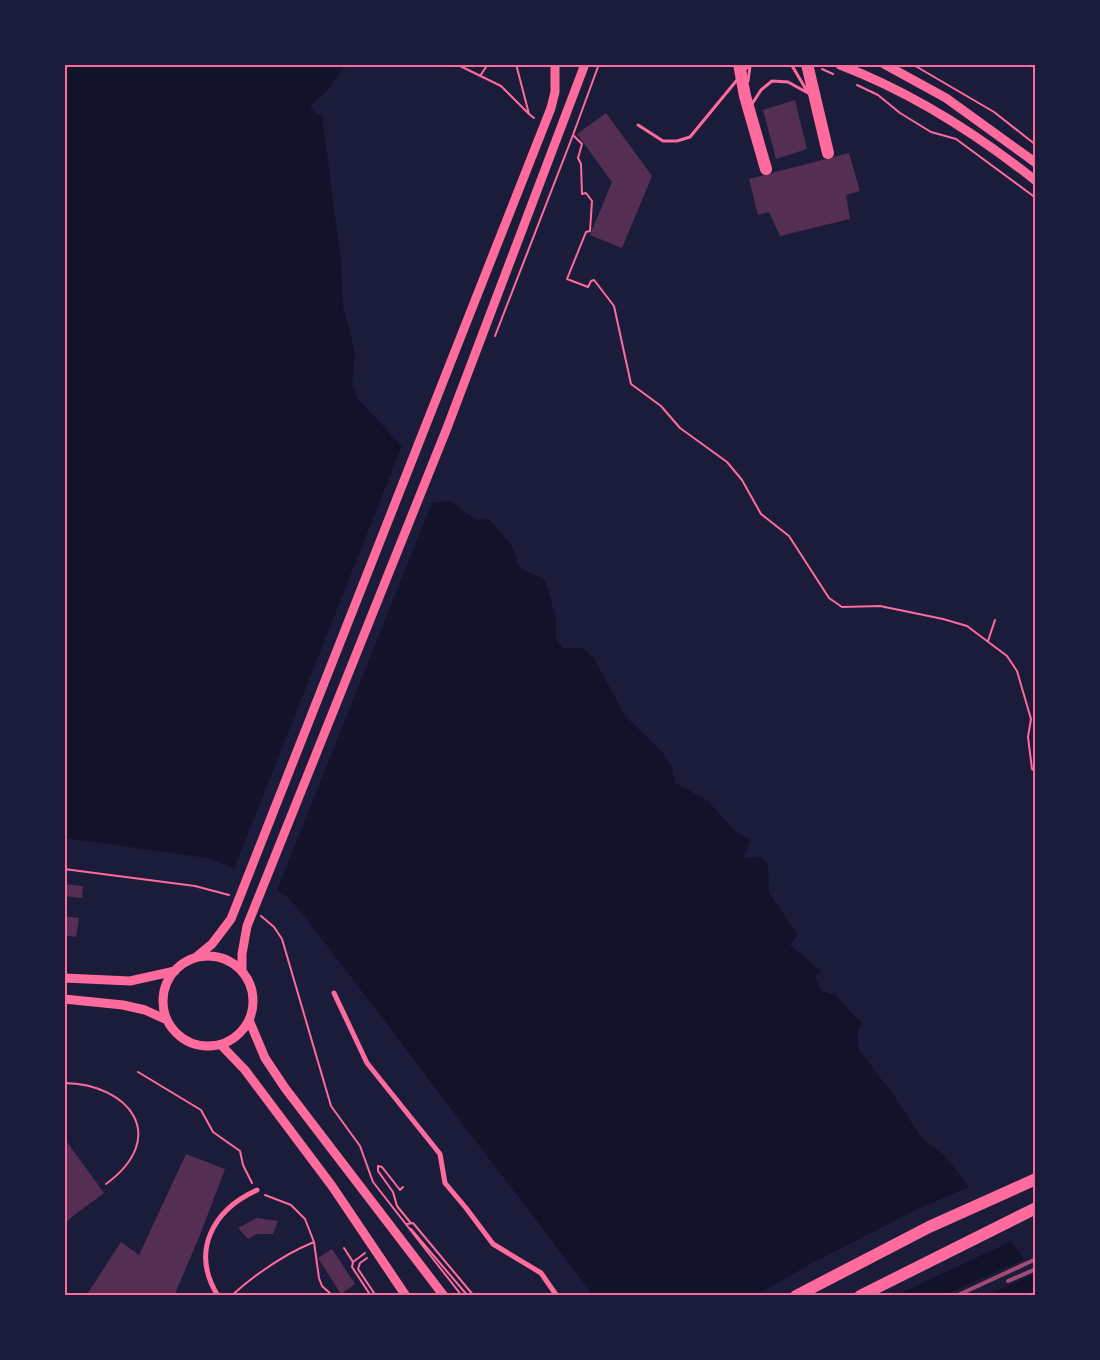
<svg xmlns="http://www.w3.org/2000/svg" width="1100" height="1360" viewBox="0 0 1100 1360" font-family="'Alegreya Sans',sans-serif">
<rect width="100%" height="100%" fill="#1b1b3a"/>
<path fill="#12122b" d="M 65,65 L 345,65 L 325,93 L 310,106 L 316,114 L 322,115 L 341,263 L 343,306 L 355,353 L 352,383 L 357,398 L 402,446 L 426,503 L 450,501 L 476,520 L 489,519 L 512,546 L 520,568 L 545,580 L 556,618 L 556,638 L 563,648 L 582,648 L 593,657 L 625,716 L 662,752 L 672,767 L 675,783 L 708,801 L 736,832 L 751,839 L 744,858 L 761,857 L 768,864 L 769,893 L 798,935 L 790,945 L 822,972 L 815,974 L 821,991 L 836,995 L 848,1010 L 862,1022 L 857,1032 L 859,1050 L 892,1093 L 921,1137 L 945,1156 L 1035,1273 L 1035,1295 L 593,1295 L 303,914 L 287,897 L 277,890 L 234,868 L 208,858 L 65,838 Z"/>
<path fill="#1b1b3a" d="M 403,443 L 428,500 L 433,500 L 276,893 L 233,871 Z
M 972,1186 L 1014,1240 L 895,1296 L 756,1295 L 816,1261 L 920,1208 Z
M 1027,1258 L 1036,1268 L 1035,1274 L 988,1295 L 944,1295 Z"/>
<path fill="#542f53" d="M 795,100 L 807,149 L 776,159 L 763,110 Z
M 606,113 L 652,176 L 622,248 L 590,235 L 612,182 L 577,134 Z
M 849,153 L 860,191 L 846,195 L 850,219 L 780,236 L 769,212 L 758,215 L 749,179 Z
M 64,884 L 83,886 L 82,898 L 64,896 Z
M 64,916 L 79,918 L 76,937 L 64,935 Z
M 64,1138 L 104,1193 L 64,1223 Z
M 186,1154 L 225,1169 L 200,1235 L 174,1296 L 86,1296 L 121,1242 L 139,1255 Z
M 257,1218 L 278,1221 L 273,1234 L 257,1234 L 248,1239 L 238,1228 Z
M 332,1249 L 355,1284 L 341,1294 L 318,1258 Z"/>
<g fill="none" stroke-linecap="round" stroke-linejoin="round">
<path stroke="#ff6b9d" stroke-width="2" d="M 456,64 L 501,86 L 529,114
M 516,64 L 529,114 L 534,118
M 912,64 L 994,112 L 1036,145
M 822,69 L 833,74
M 480,76 L 488,64
M 857,85 L 878,95 L 900,113 L 931,132 L 956,139 L 1036,198
M 573,135 L 582,144 L 578,158 L 581,164 L 582,194 L 586,193 L 592,201 L 590,231 L 586,232 L 567,279 L 588,287 L 591,281 L 594,280 L 614,306 L 631,384 L 661,406 L 680,428 L 727,462 L 742,480 L 761,514 L 789,536 L 829,598 L 842,607 L 880,606 L 943,619 L 967,626 L 1007,656 L 1017,671 L 1031,719 L 1028,737 L 1032,769 L 1036,772
M 495,336 L 573,135 L 599,64
M 988,641 L 995,620
M 64,869 L 195,886 L 229,895
M 261,916 L 274,927 L 282,939 L 331,1106 L 360,1146 L 373,1182 L 462,1296
M 138,1072 L 201,1110 L 213,1132 L 240,1151 L 243,1165 L 252,1183
M 64,1083 C 130,1084 170,1137 106,1184
M 403,1187 L 400,1190 L 382,1167 L 378,1166 L 378,1171 L 393,1192 L 397,1206 L 410,1222
M 265,1195 L 291,1205 L 305,1219 L 314,1242 L 319,1278 L 322,1286 L 333,1296
M 407,1224 L 413,1223 L 474,1296
M 411,1229 L 468,1296
M 344,1248 L 353,1262
M 365,1253 L 353,1262 L 352,1267 L 371,1296
M 367,1258 L 360,1263 L 358,1269 L 376,1296
M 231,1296 C 257,1273 282,1255 314,1242"/>
<path stroke="#ff6b9d" stroke-width="3" d="M 791,64 L 807,91
M 743,72 L 750,64
M 748,81 L 750,66
M 752,104 L 761,90 L 772,81 L 788,82 L 808,93
M 638,125 L 663,141 L 677,141 L 690,137 L 737,80"/>
<path stroke="#ff6b9d" stroke-width="5" d="M 334,993 L 367,1063 L 440,1154 L 445,1183 L 466,1208 L 493,1244 L 541,1273 L 557,1296
M 218,1296 C 190,1251 213,1210 257,1190"/>
<path stroke="#ff6b9d" stroke-width="9" d="M 884,64 L 946,98 L 1036,163
M 840,65 C 911,92 977,134 1036,181
M163 1001a45 45 0 1 1 90 0a45 45 0 1 1-90 0Z
M 195,958 L 212,944 L 231,919 L 551,108 L 555,92 L 555,64
M 242,972 L 242,954 L 247,926 L 447,428 L 585,64
M 64,978 L 130,981 L 175,971
M 64,999 L 123,1005 L 145,1010 L 167,1020
M 249,1020 L 265,1058 L 285,1088 L 444,1296
M 221,1045 L 245,1070 L 332,1186 L 406,1296"/>
<path stroke="#ff6b9d" stroke-width="12" d="M 739,64 L 745,96 L 766,169
M 807,64 L 828,153
M 796,1296 L 929,1227 L 1036,1179
M 860,1296 L 1036,1208"/>
<path stroke="#a44b75" stroke-width="4" d="M 1008,1281 L 1036,1269
M 956,1296 L 1036,1259"/>
</g>
<rect width="1100" height="1360" fill="none" stroke="#1b1b3a" stroke-width="132"/>
<rect x="66" y="66" width="968" height="1228" fill="none" stroke="#ff6b9d" stroke-width="2"/>
</svg>
